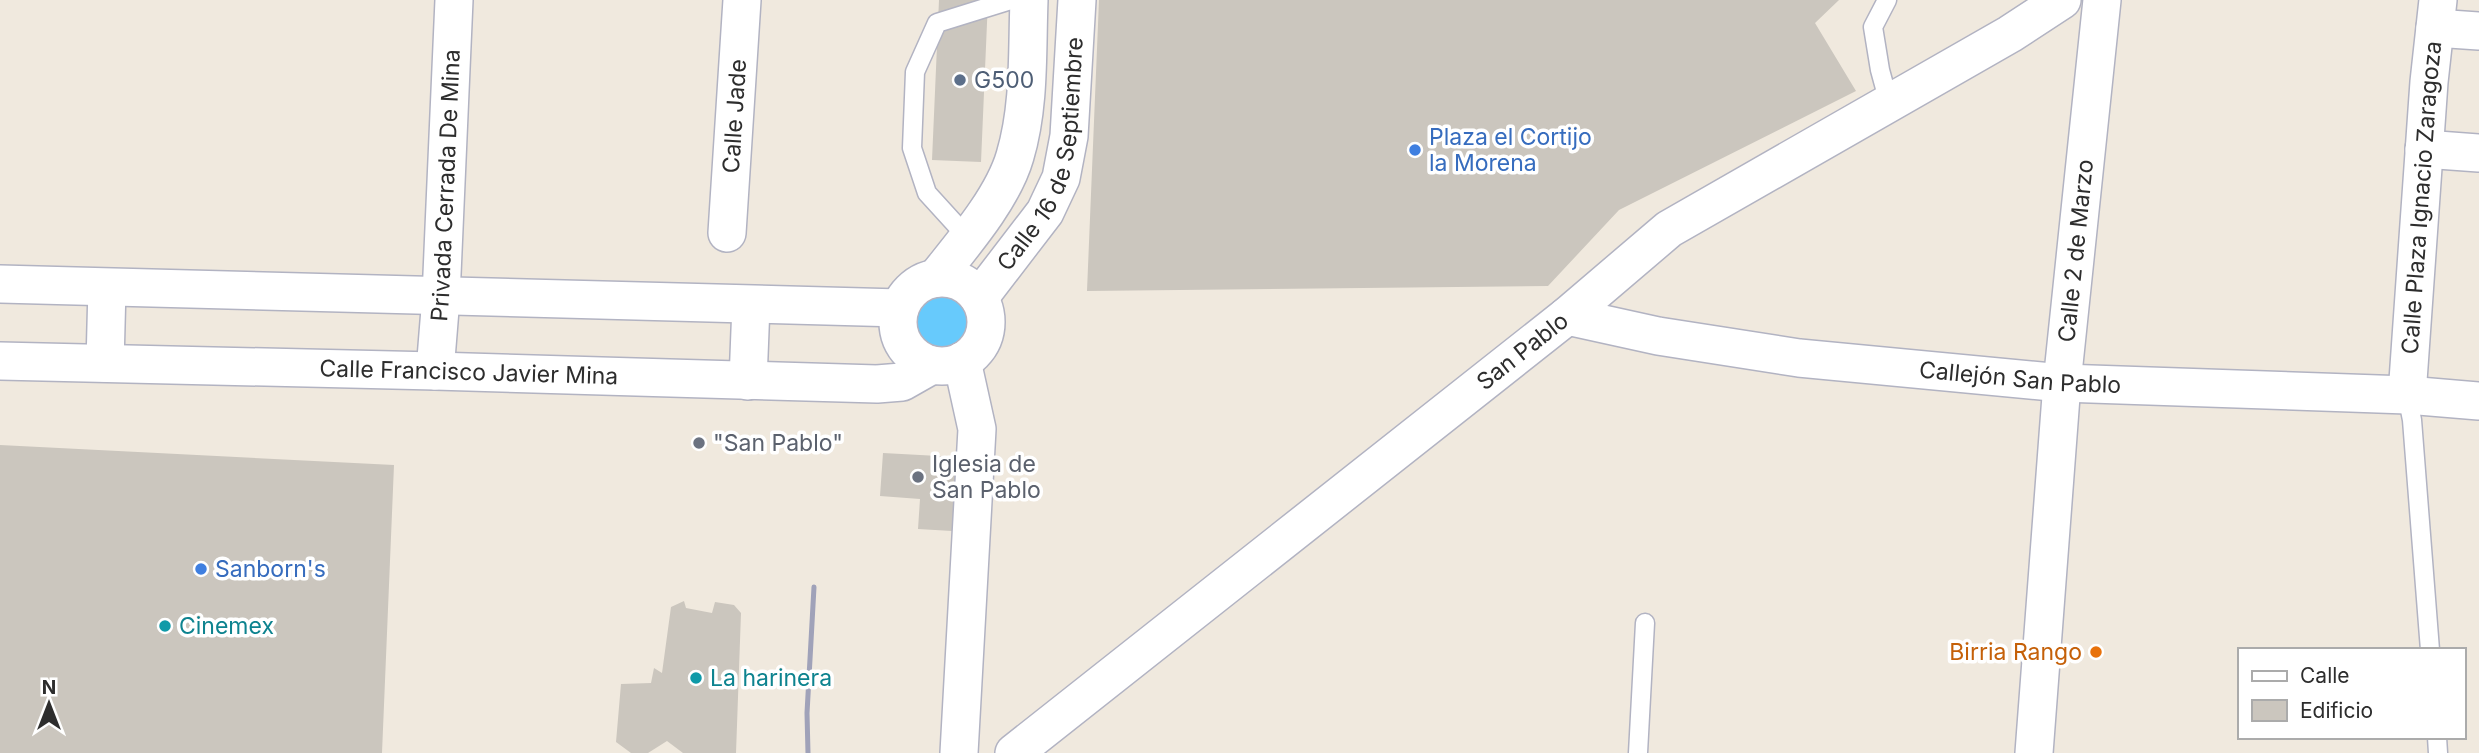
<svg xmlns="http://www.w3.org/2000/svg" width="2479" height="753" viewBox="0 0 2479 753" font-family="Inter,sans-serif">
<rect width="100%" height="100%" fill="#f0e9de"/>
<path fill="#67cafc" d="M 953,280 C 994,298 996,334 962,361 C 951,361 926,362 918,358 C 891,345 895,296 920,284 C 929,280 943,281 953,280 Z"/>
<path fill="#cbc6be" d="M 939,0 L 988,0 L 981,162 L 932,160 Z
M 1099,0 L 1839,0 L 1815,23 L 1856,91 L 1619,210 L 1548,286 L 1087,291 Z
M 0,445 L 394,465 L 382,753 L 0,753 Z
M 883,453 L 957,457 L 952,531 L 918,529 L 920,499 L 880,496 Z
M 684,601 L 686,608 L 712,613 L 715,602 L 734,605 L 741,613 L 736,753 L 683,753 L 667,741 L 648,753 L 631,753 L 616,742 L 621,684 L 651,683 L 654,668 L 662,673 L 671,607 Z"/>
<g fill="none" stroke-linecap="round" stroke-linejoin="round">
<g stroke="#b2b3c2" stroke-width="21">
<path id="service" d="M 1887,0 L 1873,27 L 1880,70 L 1889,103
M 968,238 L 927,193 L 912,148 L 915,72 L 937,23 L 1011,0
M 2407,395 L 2412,420 L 2430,650
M 2437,737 L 2438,753
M 1638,753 L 1645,623"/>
</g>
<g stroke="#b2b3c2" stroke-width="40">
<g id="minor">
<path d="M 2435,28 L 2479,31"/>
<path d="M 2424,149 L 2479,153"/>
<path id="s1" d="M 727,233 L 742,0"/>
<path d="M 936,278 C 963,244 1003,198 1015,156 C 1030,106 1027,51 1029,0"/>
<circle cx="942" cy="322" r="44"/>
<path d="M 0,284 L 900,308"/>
<path id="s2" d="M 979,298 L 1045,212 L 1061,178 L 1069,136 L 1077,0"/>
<path id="s3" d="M 1567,316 L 1658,336 L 1799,358 L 2062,383 L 2407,395 L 2479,401"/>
<path id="s4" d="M 0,361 L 435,371 L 877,384 L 902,382 L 932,365"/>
<path d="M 105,363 L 107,288"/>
<path id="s5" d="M 435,371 L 441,297 L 454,0"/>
<path d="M 748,381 L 751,305"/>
<path id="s6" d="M 2407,395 L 2429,82 L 2438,0"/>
<path d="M 959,753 L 977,429 L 962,361"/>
<path id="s7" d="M 1014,753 L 1567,316 L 1669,229 L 2010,34 L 2062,0"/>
<path id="s8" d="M 2034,753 L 2062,383 L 2102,0"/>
</g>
</g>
<use href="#service" stroke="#fff" stroke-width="18"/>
<use href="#minor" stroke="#fff" stroke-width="37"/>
<path stroke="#a0a2b9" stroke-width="5" d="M 808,753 L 807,713 L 814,587"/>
</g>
<circle fill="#5c6f8a" stroke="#fff" stroke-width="2.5" cx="960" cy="80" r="7"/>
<g fill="#3f7fe0" stroke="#fff" stroke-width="2.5">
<circle cx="1415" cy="150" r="7"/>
<circle cx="201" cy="569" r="7"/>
</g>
<g fill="#6b7280" stroke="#fff" stroke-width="2.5">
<circle cx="699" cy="443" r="7"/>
<circle cx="918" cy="477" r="7"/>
</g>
<g fill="#0f9aa8" stroke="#fff" stroke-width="2.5">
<circle cx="165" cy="626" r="7"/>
<circle cx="696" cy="678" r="7"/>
</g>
<circle fill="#e8710a" stroke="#fff" stroke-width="2.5" cx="2096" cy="652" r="7"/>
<g text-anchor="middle" stroke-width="7" stroke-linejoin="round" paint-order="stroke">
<g font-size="23" fill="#4e5e75" stroke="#fff" text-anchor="start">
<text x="974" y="88">G500</text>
</g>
<g font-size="23" fill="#2d2d2d" stroke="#fff">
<text dy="8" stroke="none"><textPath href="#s1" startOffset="117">Calle Jade</textPath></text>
<text dy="8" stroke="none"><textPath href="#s2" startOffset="163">Calle 16 de Septiembre</textPath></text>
<text dy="8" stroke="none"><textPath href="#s5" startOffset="186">Privada Cerrada De Mina</textPath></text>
<text dy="8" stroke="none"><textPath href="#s6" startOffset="198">Calle Plaza Ignacio Zaragoza</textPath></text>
<text dy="8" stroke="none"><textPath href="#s8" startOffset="504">Calle 2 de Marzo</textPath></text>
<text dy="8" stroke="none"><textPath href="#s7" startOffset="648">San Pablo</textPath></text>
<text dy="8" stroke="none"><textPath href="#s4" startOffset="469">Calle Francisco Javier Mina</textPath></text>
<text dy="8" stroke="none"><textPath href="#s3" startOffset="458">Callejón San Pablo</textPath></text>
</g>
<g font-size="23" fill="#366cbe" stroke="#fff" text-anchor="start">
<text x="1429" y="145">Plaza el Cortijo<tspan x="1429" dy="26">la Morena</tspan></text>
<text x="215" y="577">Sanborn's</text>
</g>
<g font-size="23" fill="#5b616d" stroke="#fff" text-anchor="start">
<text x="713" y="451">"San Pablo"</text>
<text x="932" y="472">Iglesia de<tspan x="932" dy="26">San Pablo</tspan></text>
</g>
<g font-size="23" fill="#0d838f" stroke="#fff" text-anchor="start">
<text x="179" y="634">Cinemex</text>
<text x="710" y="686">La harinera</text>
</g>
<g font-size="23" fill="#c56008" stroke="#fff" text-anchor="end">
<text x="2082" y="660">Birria Rango</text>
</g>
</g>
<rect x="2238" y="648" width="228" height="91" fill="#ffffff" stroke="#ababab" stroke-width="2"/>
<rect x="2252" y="671" width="35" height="10" fill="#ffffff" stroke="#ababab" stroke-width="2"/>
<text x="2300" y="683" font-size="21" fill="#2d2d2d">Calle</text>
<rect x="2252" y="700" width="35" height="21" fill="#cbc6be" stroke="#ababab" stroke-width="2"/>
<text x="2300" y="718" font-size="21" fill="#2d2d2d">Edificio</text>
<g transform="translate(49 704)" stroke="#ffffff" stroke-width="5" paint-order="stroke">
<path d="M0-5L12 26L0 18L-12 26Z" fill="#2d2d2d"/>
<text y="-10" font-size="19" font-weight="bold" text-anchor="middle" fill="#2d2d2d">N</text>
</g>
</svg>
